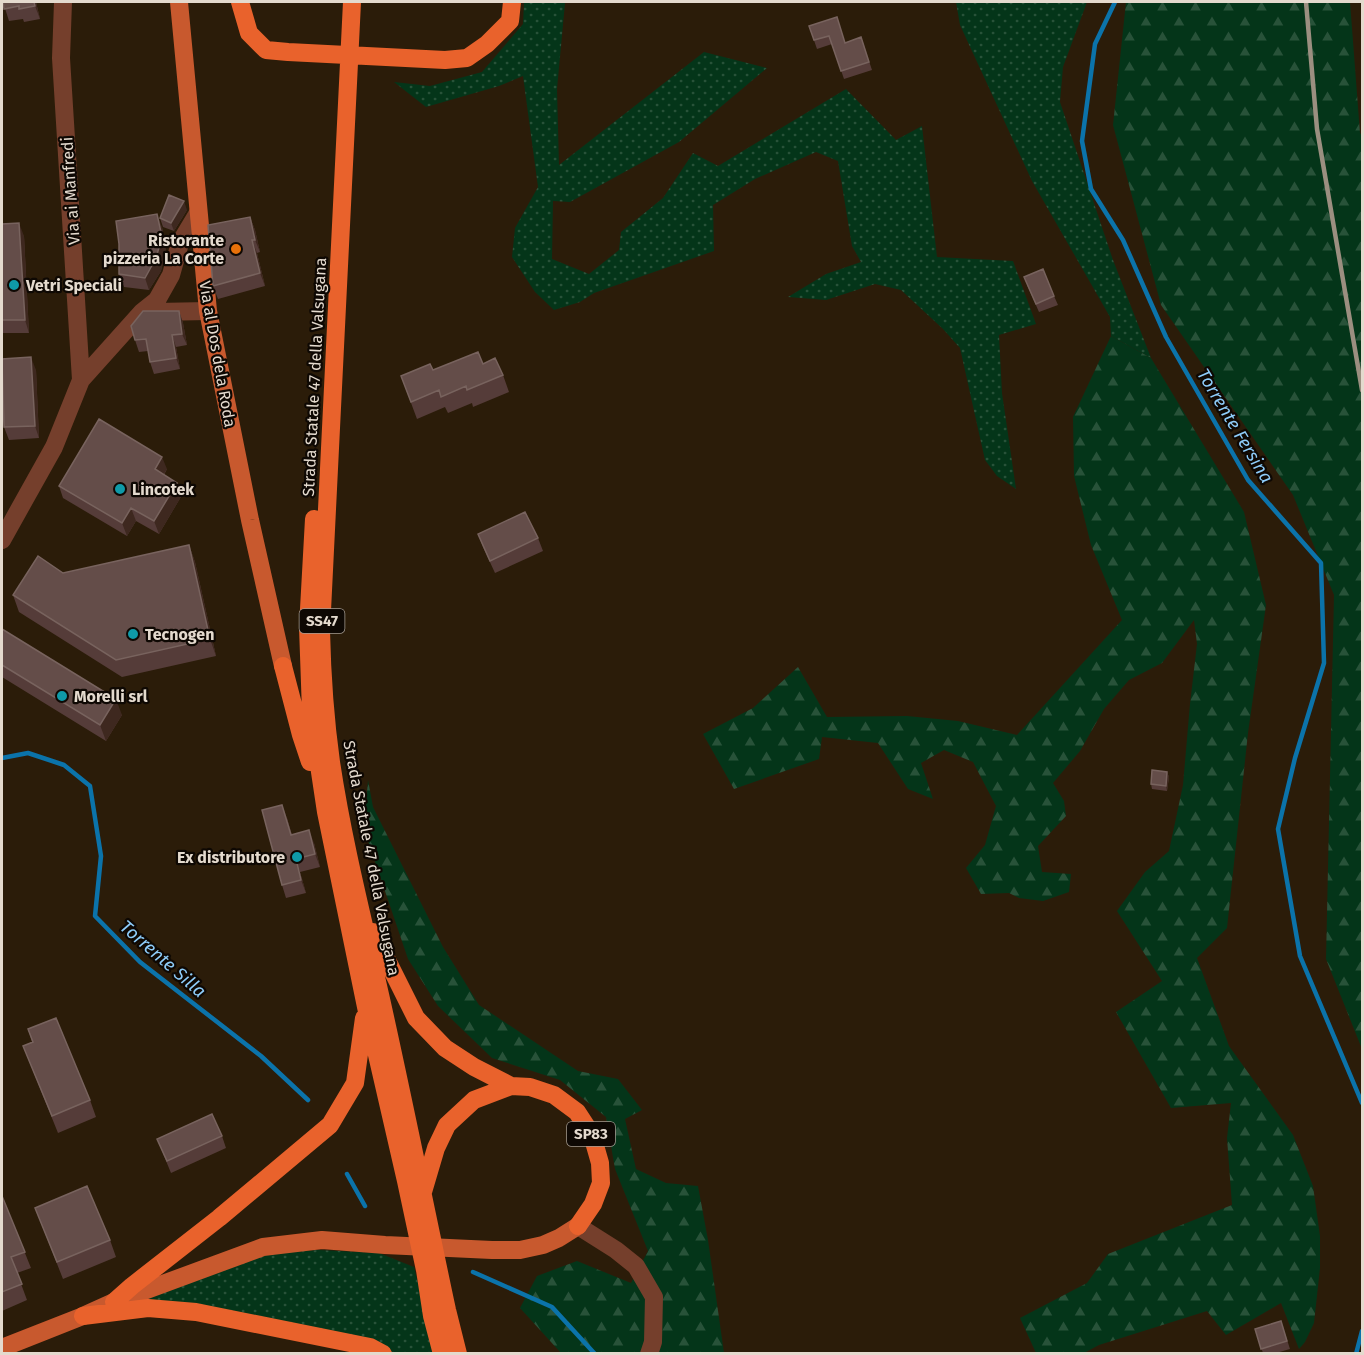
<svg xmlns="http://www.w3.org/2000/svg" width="1364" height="1355" viewBox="0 0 1364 1355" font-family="'Fira Sans',sans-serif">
<defs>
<pattern id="grass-dots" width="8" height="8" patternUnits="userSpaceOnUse" patternTransform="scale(1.5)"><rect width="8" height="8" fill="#043519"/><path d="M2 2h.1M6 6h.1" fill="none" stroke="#285239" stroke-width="1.8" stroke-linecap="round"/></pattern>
<pattern id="forest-firs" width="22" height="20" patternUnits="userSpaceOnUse" patternTransform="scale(1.5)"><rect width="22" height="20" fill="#043519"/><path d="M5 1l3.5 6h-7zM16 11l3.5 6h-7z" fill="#285239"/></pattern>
</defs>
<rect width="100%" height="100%" fill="#2b1c09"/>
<path fill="url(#grass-dots)" d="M 524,2 L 565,2 L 565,3 L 557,89 L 559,165 L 704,52 L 767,68 L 679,142 L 570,202 L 553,201 L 552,259 L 589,274 L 619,250 L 621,232 L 663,198 L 693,153 L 718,166 L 846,89 L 896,140 L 922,126 L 937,257 L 1013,261 L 1036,324 L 999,335 L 1002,393 L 1016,489 L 997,476 L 985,460 L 960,348 L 943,329 L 901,290 L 875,284 L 826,300 L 788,297 L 826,274 L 861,262 L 852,246 L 838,161 L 816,152 L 755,179 L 713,205 L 714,251 L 594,293 L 580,302 L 554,310 L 535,292 L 512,257 L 515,228 L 538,187 L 523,76 L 499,86 L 426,107 L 394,82 L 430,86 L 482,72 L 523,24 Z
M 956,2 L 1087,2 L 1063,67 L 1060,102 L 1113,260 L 1151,358 L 1111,336 L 1110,317 L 1032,181 L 960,25 Z
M 318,1250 L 379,1253 L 414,1267 L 435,1353 L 394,1353 L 377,1344 L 147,1299 L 233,1266 L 269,1254 Z"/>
<path fill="url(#forest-firs)" d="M 1126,2 L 1350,2 L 1360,133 L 1362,136 L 1362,1049 L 1326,959 L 1334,595 L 1293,495 L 1161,305 L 1113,125 Z
M 1111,336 L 1151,358 L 1244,512 L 1266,605 L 1248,733 L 1227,928 L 1197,958 L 1229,1046 L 1293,1135 L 1313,1186 L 1320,1236 L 1320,1268 L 1314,1323 L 1305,1342 L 1299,1349 L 1281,1303 L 1226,1335 L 1207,1311 L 1099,1345 L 1084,1353 L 1036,1353 L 1020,1318 L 1087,1283 L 1108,1254 L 1232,1205 L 1227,1138 L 1231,1103 L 1171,1108 L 1116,1012 L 1162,981 L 1117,911 L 1145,872 L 1169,851 L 1183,785 L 1190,704 L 1197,644 L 1194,620 L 1162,663 L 1129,680 L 1104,709 L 1080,751 L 1053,783 L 1064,801 L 1066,816 L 1038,846 L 1042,872 L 1071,874 L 1069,892 L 1043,901 L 1019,898 L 1009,893 L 981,894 L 966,868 L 985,845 L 996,806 L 973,762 L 944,750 L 921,763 L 933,799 L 908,789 L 878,743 L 822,737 L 819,759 L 734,789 L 703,734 L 753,708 L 798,667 L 827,717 L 907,716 L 958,721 L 1017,735 L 1122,620 L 1091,545 L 1074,476 L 1073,417 Z
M 368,780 L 373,807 L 443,947 L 479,1005 L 578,1071 L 618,1079 L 642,1110 L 625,1119 L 636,1169 L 666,1183 L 698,1186 L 708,1240 L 724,1353 L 561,1353 L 520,1308 L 537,1276 L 577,1261 L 631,1283 L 648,1251 L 615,1169 L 606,1117 L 560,1080 L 492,1058 L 438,1006 L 408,959 L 364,829 Z"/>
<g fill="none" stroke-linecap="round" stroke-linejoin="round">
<path stroke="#0b73aa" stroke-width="4.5" d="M 1115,2 L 1095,44 L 1082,141 L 1091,189 L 1123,240 L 1166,337 L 1248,480 L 1321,563 L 1324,663 L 1295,758 L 1278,829 L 1300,956 L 1362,1103
M 2,758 L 28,753 L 64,765 L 90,786 L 101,856 L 95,916 L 140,962 L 261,1056 L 308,1100
M 347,1174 L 365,1206
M 473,1272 L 552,1307 L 595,1354
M 1356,1354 L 1362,1331"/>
<path stroke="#753f2c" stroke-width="18" d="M 156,312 L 208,311
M 81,380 L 142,312 L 157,300 L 171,275 L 180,243 L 198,213
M 2,540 L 54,447 L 81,380 L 61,58 L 63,2
M 578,1226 L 616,1250 L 636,1266 L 654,1297 L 653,1342 L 649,1354"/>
<path stroke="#c8592e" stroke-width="18" d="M 179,2 L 208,311 L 250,520 L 283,666
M 2,1348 L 83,1316 L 114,1302 L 263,1247 L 322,1240 L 385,1245 L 492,1250 L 520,1250 L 543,1245 L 559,1238 L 578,1226"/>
<path stroke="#e9622c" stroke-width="18" d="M 240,2 L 249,33 L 266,50 L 288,52 L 445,60 L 467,58 L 487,44 L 510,21 L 512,2
M 352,2 L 321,631 C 322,675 325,719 331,762 C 343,842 363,920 381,999 C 404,1102 425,1207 447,1310 L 458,1354
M 314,519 L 308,627 L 311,712 L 326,812 L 366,1007 L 406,1181 L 425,1270 L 432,1316 L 442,1354
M 283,666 L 301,735 L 310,762
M 373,932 L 416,1018 L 445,1048 L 474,1067 L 511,1086 L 530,1087 L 554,1095 L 577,1112 L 592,1135 L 600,1163 L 601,1183 L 593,1204 L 578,1226
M 423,1192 L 436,1148 L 447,1125 L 474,1100 L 511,1086
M 114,1302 L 132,1286 L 219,1218 L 330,1125 L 355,1083 L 364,1018
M 83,1316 L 148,1308 L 196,1312 L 370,1347 L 383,1354"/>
<path stroke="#9b8f80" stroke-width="4.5" d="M 1306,2 L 1317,129 L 1362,390"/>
</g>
<path fill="#553c39" d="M 3,2 L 36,2 L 40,19 L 24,22 L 23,19 L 9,21 Z
M 809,26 L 846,43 L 861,37 L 872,70 L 844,79 L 832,44 L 817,49 Z
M 187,210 L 174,231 L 163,227 L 160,218 Z
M 250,217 L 255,230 L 260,252 L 257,253 L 265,286 L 218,299 L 213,286 Z
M 2,224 L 24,236 L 29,333 L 2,333 Z
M 162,227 L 166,249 L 161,271 L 149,290 L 124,287 L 119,274 Z
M 1027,285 L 1054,296 L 1058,305 L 1039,312 Z
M 179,311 L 183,323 L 187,345 L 176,347 L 180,369 L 154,374 L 150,362 L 148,351 L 139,352 L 135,340 Z
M 2,359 L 36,370 L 39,438 L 9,440 L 4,427 L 2,383 Z
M 483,364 L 503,375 L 509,392 L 473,407 L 472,403 L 448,413 L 445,407 L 417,419 L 401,376 L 433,370 Z
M 167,469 L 164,475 L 182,495 L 159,534 L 136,521 L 127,536 L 63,498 L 59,486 Z
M 478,534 L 538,538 L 543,551 L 495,573 L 483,547 Z
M 189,545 L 195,562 L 216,656 L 122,677 L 19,612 L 13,595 L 63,573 Z
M 2,629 L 122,715 L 106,741 L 2,677 Z
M 1167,772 L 1169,777 L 1167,791 L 1152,789 L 1151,784 Z
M 287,818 L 292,835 L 314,843 L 320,867 L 300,872 L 306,893 L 286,898 L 282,885 Z
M 28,1029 L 90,1100 L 96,1117 L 58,1133 L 23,1046 L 32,1042 Z
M 222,1136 L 226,1148 L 171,1173 L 157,1139 Z
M 2,1196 L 31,1268 L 17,1273 L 27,1300 L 2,1311 Z
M 35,1208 L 110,1240 L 116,1257 L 63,1279 Z
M 1281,1321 L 1290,1349 L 1276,1353 L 1263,1353 L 1255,1329 Z"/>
<path fill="#3e281f" d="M 34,2 L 36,2 L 40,19 L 35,6 Z
M 184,201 L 187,210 L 174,231 L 171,223 Z
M 157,214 L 162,227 L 166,249 L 161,271 L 149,290 L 145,278 Z
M 250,217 L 255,230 L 260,252 L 255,240 Z
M 19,223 L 24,236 L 29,333 L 25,320 Z
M 252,240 L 257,253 L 265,286 L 260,273 Z
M 179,311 L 183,323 L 187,345 L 182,334 Z
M 172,335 L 176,347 L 180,369 L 176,358 Z
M 31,357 L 36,370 L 39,438 L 35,426 Z
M 162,457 L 167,469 L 159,482 L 155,469 Z
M 177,483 L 182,495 L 159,534 L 154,521 Z
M 131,508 L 136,521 L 127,536 L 122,523 Z
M 189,545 L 195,562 L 216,656 L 210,639 Z
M 116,699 L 122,715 L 106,741 L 100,725 Z
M 1167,772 L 1169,777 L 1167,791 L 1166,786 Z
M 282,805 L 287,818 L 295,848 L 291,835 Z
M 309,830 L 314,843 L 320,867 L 315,854 Z
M 296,859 L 300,872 L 306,893 L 301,880 Z"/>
<path fill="#644d49" stroke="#78635e" stroke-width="1.5" d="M 3,2 L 34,2 L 35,6 L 19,9 L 19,6 L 4,9 Z
M 837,17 L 845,43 L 861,37 L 869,62 L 841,71 L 829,36 L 814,40 L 809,26 Z
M 169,195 L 184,201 L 171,223 L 160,218 Z
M 157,214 L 162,237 L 156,258 L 145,278 L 119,274 L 119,244 L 116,221 Z
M 250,217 L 255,240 L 252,240 L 260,273 L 213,286 L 208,225 Z
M 19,223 L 25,320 L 2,320 L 2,224 Z
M 1043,269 L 1054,296 L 1036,304 L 1024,277 Z
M 143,311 L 179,311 L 182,334 L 172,335 L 176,358 L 150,362 L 146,339 L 135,340 L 131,326 Z
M 478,352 L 483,364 L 495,358 L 503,375 L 467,390 L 466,386 L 441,397 L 439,390 L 411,402 L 401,376 L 430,364 L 433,370 Z
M 31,357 L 35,426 L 4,427 L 2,359 Z
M 99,419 L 162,457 L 155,469 L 177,483 L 154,521 L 131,508 L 122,523 L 59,486 Z
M 525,512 L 538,538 L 490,561 L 478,534 Z
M 189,545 L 210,639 L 116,660 L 13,595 L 38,556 L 63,573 Z
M 2,629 L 116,699 L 100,725 L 2,665 Z
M 1152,770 L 1167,772 L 1166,786 L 1151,784 Z
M 282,805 L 291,835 L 309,830 L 315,854 L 296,859 L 301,880 L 282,885 L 262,810 Z
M 56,1018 L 90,1100 L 52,1116 L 23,1046 L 33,1042 L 28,1029 Z
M 212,1114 L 222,1136 L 167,1161 L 157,1139 Z
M 87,1186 L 110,1240 L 57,1262 L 35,1208 Z
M 2,1196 L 25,1252 L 11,1257 L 22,1284 L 2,1292 Z
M 1281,1321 L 1287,1341 L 1261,1349 L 1255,1329 Z"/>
<circle fill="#e8710a" stroke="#0e0803" stroke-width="2" cx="236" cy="249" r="6"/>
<g fill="#0f9aa8" stroke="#0e0803" stroke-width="2">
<circle cx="14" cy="285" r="6"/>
<circle cx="120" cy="489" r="6"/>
<circle cx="133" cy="634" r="6"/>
<circle cx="62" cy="696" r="6"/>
<circle cx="297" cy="857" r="6"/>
</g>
<g text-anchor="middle" stroke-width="4.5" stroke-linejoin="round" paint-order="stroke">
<g fill="#0e0803" stroke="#a49b91" stroke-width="1.5">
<rect x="299.5" y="609" width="45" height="24" rx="4.5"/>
<rect x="567" y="1122" width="48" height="24" rx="4.5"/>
</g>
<g font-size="15" font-weight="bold" fill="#e4dace">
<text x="322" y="626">SS47</text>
<text x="591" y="1139">SP83</text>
</g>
<g font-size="16" fill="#e4dace" stroke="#0e0803">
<text transform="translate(70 191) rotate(-94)" y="6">Via ai Manfredi</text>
<text transform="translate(218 354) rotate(80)" y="6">Via al Dos dela Roda</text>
<text transform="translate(314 377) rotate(-87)" y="6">Strada Statale 47 della Valsugana</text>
<text transform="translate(372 858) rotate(79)" y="6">Strada Statale 47 della Valsugana</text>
</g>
<g font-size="16" font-weight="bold" fill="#e4dace" stroke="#0e0803" text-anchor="start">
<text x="224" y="246" text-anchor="end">Ristorante<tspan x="224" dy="18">pizzeria La Corte</tspan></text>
<text x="26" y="291">Vetri Speciali</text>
<text x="132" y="495">Lincotek</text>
<text x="145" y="640">Tecnogen</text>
<text x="74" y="702">Morelli srl</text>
<text x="285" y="863" text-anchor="end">Ex distributore</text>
</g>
<g font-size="18" font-style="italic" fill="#8eccf9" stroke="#0e0803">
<text transform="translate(1235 426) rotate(59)" y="6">Torrente Fersina</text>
<text transform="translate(163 959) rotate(41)" y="6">Torrente Silla</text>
</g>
</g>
<rect width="1364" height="1355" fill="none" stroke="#e4dace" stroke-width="6"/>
</svg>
